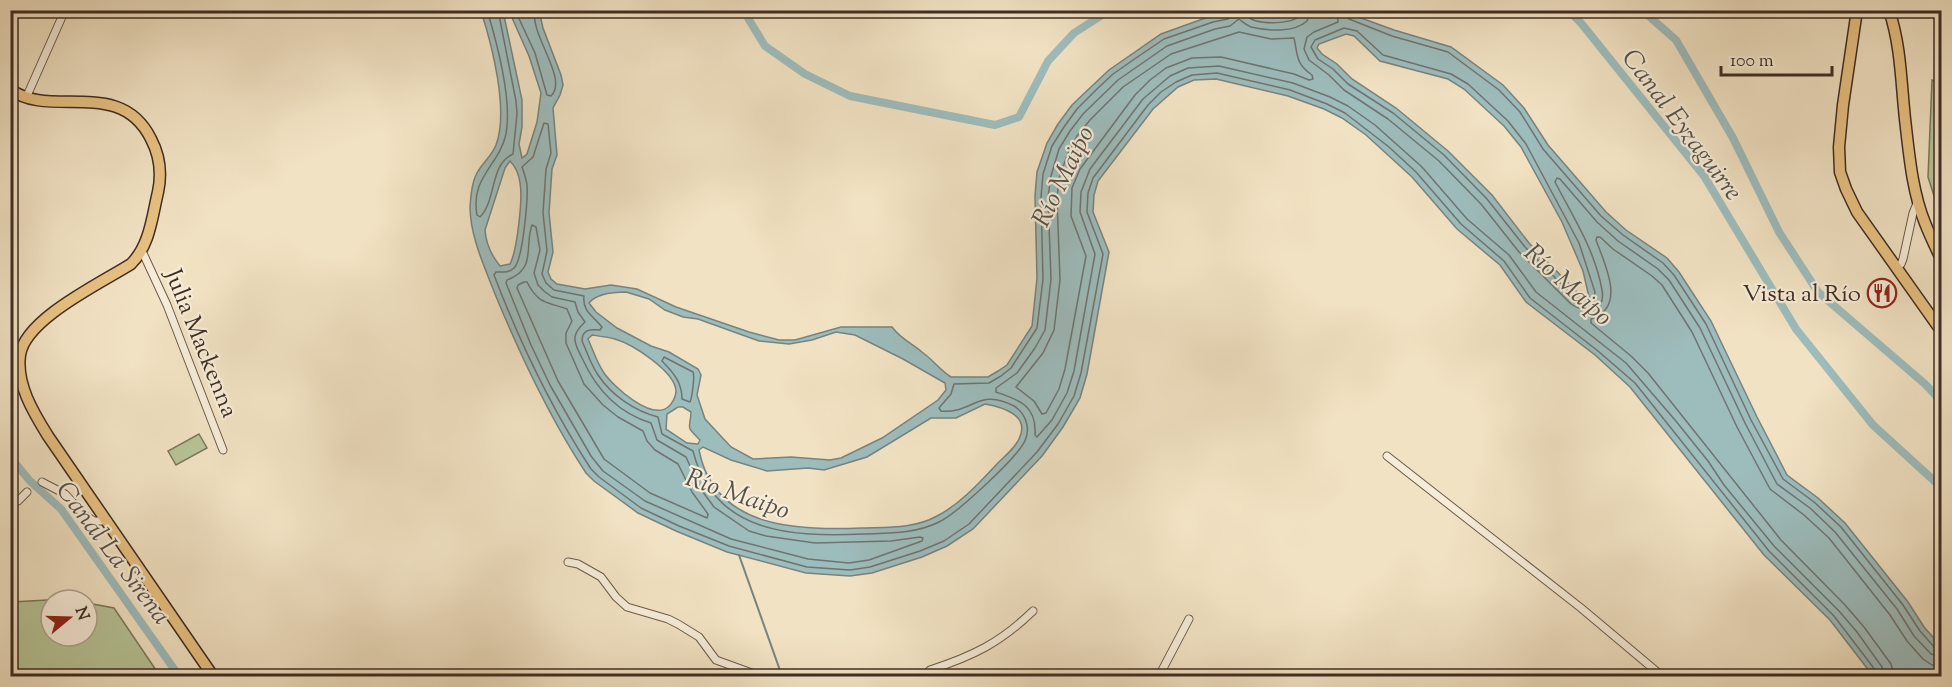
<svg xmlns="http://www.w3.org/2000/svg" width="1952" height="687" viewBox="0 0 1952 687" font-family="'Sorts Mill Goudy',serif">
<rect width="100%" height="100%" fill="#f1e2c3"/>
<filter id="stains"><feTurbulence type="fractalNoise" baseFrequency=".00333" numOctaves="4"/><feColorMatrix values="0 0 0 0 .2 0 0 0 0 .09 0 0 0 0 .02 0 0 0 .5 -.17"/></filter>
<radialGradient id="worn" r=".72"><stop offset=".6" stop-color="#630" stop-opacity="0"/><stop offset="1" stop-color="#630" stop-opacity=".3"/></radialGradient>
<path fill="#b6c497" stroke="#7a785e" stroke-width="1.5" d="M 1932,80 L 1941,83 L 1941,218 L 1928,177 Z
M 199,434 L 207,448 L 176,465 L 168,451 Z
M 65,599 L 69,600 L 51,600 L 51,636 L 87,636 L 87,603 L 114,608 L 160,676 L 11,676 L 12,602 Z"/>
<path fill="#9dbcbc" stroke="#77837f" stroke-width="1.5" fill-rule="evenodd" d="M 481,11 L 503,11 L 522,100 L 522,127 L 519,144 L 522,158 L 527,154 L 537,122 L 541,93 L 529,56 L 509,11 L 541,11 L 540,15 L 543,28 L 561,75 L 563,85 L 560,95 L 553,108 L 557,155 L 552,169 L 549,213 L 553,252 L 548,272 L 551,279 L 557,284 L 585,289 L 611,285 L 637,289 L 676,307 L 749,332 L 779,340 L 795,340 L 841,327 L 892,327 C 901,339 911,343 922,352 C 932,359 940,370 951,377 L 988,377 L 998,371 L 1007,365 L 1032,326 L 1037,278 L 1035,196 L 1037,172 L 1047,143 L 1058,124 L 1072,105 L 1093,85 L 1109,70 L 1161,34 L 1211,16 L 1229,13 L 1254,13 L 1274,17 L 1307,11 L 1342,11 L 1394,30 L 1451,47 L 1503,85 L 1524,108 L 1548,145 L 1606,212 L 1626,230 L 1667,258 L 1679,272 L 1711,321 L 1757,417 L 1787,475 L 1818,498 L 1845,523 L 1908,602 L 1924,627 L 1941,646 L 1941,676 L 1873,676 L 1830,620 L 1764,555 L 1630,387 L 1595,355 L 1526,302 L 1500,265 L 1457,229 L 1412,177 L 1366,135 L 1342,118 L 1324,109 L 1288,96 L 1216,79 L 1194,80 L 1178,87 L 1153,109 L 1098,181 L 1094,195 L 1093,212 L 1109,252 L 1087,374 L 1080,398 L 1063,427 L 1042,456 L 973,529 L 947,546 L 922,557 L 872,573 L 850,576 L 806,573 L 727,552 L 676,531 L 638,513 L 594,481 L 586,473 C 549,417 521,357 495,294 C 485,268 470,236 470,207 C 471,196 471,185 476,175 C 481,164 492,156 496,145 C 509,111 492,45 481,11 ZM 1346,34 L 1354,36 L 1380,61 L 1448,79 L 1464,89 L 1504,126 L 1521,147 L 1562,222 L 1583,271 L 1589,297 L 1585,297 L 1579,294 L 1529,243 L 1492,195 L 1448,151 L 1396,108 L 1352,79 L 1337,64 L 1322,54 L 1317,48 L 1319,44 ZM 510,161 C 515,166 519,175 520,183 C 523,198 517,251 510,264 L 500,266 C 491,255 486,244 485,230 L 505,168 ZM 626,292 L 649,299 L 665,310 L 683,317 L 698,319 L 759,341 L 789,344 L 812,340 L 836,332 L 855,335 L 903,359 L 945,383 L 946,390 L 938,400 L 882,438 L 841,458 L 830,460 L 791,457 L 753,459 L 731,447 L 705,419 L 697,395 L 701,375 L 698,369 L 669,352 L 651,346 L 617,328 L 596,312 L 589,303 C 597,293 614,292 626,292 ZM 592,335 C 599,336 607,337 615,339 C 632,344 675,371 676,391 C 676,397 672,404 668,407 C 651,421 613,386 604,373 C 597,363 593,350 588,339 ZM 985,404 C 1002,407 1031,415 1019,439 C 1014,450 1003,457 995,466 C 978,484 959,505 937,516 C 914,529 887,527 861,528 C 797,531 714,528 699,450 L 703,447 L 731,460 L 767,471 L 808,468 L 824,470 L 867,457 L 931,418 L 956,418 ZM 678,407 L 683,407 L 691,412 C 690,431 685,425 700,440 L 698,444 L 687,443 L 666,429 L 667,414 Z"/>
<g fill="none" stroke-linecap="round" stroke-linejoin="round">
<path stroke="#6e7470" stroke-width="1.5" d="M 487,10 C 497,43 512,101 506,134 C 499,166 470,177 477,215 L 480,217 C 497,200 489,165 513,154 L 517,114 L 516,101 L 498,10
M 515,10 L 535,53 L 547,95 L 551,96 C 569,79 529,34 535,10
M 1232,10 L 1232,15 L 1228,19 L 1213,22 L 1164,39 L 1136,58 L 1113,74 L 1097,89 L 1077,109 L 1064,127 L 1052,146 L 1043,174 L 1041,197 L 1043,279 L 1037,328 L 1011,368 L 1001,376 L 989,383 L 954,384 L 951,394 L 939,408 L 941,411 C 973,414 978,387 1014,406 C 1025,413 1030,426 1026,438 C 1022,454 956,514 939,522 C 915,534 888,533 863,534 C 792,537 714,534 693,451 L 662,434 L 658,417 C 635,411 612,396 598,375 C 591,365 587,352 582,341 C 582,329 591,329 600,330 L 602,327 C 593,316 582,311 584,296 L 554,290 L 546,283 L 542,274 L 547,251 L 543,213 L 546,169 L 551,153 L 548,124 L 544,123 L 533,157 L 522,167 C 524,173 526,178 527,185 C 528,198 523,260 514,268 C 509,273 502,272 496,272 L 494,275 C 520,343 551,408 591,469 L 599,477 L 641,508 L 679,526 L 729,546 L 807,567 L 850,570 L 870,567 L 920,551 L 944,541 L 969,524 L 1037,452 L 1058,424 L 1074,396 L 1081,373 L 1103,254 L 1087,212 L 1088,193 L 1093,178 L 1148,105 L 1161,92 L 1176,82 L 1192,75 L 1217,73 L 1290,90 L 1327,104 L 1345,113 L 1389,147 L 1416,172 L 1461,224 L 1504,261 L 1530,298 L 1598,351 L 1635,383 L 1769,551 L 1834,616 L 1876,671 L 1877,676
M 1247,10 C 1248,15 1247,16 1251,19 C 1262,25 1301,25 1303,10
M 1311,10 L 1307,21 C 1294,33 1268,31 1251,27 C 1246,25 1243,22 1239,19 L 1230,26 L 1215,29 L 1167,46 L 1118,80 L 1083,114 L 1070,131 L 1059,149 L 1051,176 L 1048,197 L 1051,279 L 1045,330 L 1035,348 L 1017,373 L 996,388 L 996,392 C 1019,400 1037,405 1035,435 L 1037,437 L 1052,420 L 1067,393 L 1074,371 L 1095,254 L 1080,212 L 1081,192 L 1090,169 L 1143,99 L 1170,76 L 1188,68 L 1219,66 L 1293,83 L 1330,97 L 1348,106 L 1375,125 L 1422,167 L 1467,219 L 1509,255 L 1536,292 L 1626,363 L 1675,420 L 1708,461 L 1724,485 L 1774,546 L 1839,611 L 1857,632 L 1882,667 L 1885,676
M 1337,10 L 1338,22 L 1314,32 L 1307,37 L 1304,49 L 1309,60 L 1329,75 L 1344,90 L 1388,119 L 1439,161 L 1481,204 L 1519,252 L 1571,304 C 1585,314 1606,312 1602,290 C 1595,250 1573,217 1555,182 L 1557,178 L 1560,179 L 1597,222 L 1618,241 L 1658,269 L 1669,280 L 1700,328 L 1745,423 L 1777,484 L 1810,508 L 1835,532 L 1897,609 L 1914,636 L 1931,654 L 1942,657
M 1344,10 L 1345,16 L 1349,19 L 1392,36 L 1448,52 L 1499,90 L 1520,112 L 1543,149 L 1601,216 L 1623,235 L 1663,263 L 1674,275 L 1706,324 L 1751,420 L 1783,479 L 1814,502 L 1841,527 L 1903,605 L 1920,631 L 1935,648 L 1942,649
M 1344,28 L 1357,31 L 1383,55 L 1451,74 L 1468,84 L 1508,121 L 1526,144 L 1579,243 L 1595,292 L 1593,301 L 1584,303 L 1575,298 L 1525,247 L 1487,199 L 1444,155 L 1393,113 L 1348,84 L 1333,69 L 1318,59 L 1311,47 L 1315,40 Z
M 1239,32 L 1271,39 L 1294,38 C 1298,55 1295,63 1312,75 L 1313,79 L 1309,80 L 1294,74 L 1221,57 L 1192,58 L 1166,68 L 1150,80 L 1135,95 L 1080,169 L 1072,188 L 1071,216 L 1086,256 L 1065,369 L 1059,389 L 1046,413 L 1042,414 L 1034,401 L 1016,387 L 1043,353 L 1054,330 L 1060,280 L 1057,198 L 1059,178 L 1068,153 L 1077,136 L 1090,120 L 1123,87 L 1171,54 Z
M 532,225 L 536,227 L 540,250 L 534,273 L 538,285 L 545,292 L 552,297 L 575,302 L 578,312 L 585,322 C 581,326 576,330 575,337 C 574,344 579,352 582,358 C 596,389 618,413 651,423 L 657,440 L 686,457 L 700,488 L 714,507 L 749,531 L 766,536 L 815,543 L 891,541 L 920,537 L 923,538 L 922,541 L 869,560 L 849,563 L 808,559 L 731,539 L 645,501 L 603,471 L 591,456 L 550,385 L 531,345 L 506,283 L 507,280 C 537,269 524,247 532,225 Z
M 524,282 L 527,282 C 538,304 547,302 567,309 L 572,321 L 566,333 L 566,343 L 584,384 L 603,405 L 618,417 L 643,431 L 647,441 L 655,450 L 678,464 L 692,492 L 708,514 L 707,518 L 650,493 L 604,459 L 558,381 L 517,288 L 518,285 Z
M 664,357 L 693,372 C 695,376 692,398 690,402 L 682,399 C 682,383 674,373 662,361 Z
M 1894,676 L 1891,664 L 1864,627 L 1845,605 L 1781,540 L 1648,373 L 1631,356 L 1591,323 L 1591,319 C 1627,307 1605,265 1596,240 L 1597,237 L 1600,237 L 1613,249 L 1652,276 L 1662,285 L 1692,332 L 1737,427 L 1770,489 L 1804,515 L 1829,538 L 1890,615 L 1907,641 L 1923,659 L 1932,665 L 1942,666"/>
<path stroke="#77837f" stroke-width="2" d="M 739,555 L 782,676"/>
<path stroke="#9dbcbc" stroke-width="8" d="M 743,10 L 765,46 L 805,74 L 850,96 L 995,125 L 1019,117 L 1048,61 L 1074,33 L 1110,10
M 1568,10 L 1581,23 L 1704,176 L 1796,329 L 1873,425 L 1942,488
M 1642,10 L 1676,40 L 1733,138 L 1779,232 L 1818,292 L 1925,384 L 1942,402
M 10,457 L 30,481 L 61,509 L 179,676"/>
<g stroke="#6c5a4c" stroke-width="9">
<path id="minor" d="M 26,98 L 65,10
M 142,251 L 167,305 L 223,450
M 1896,267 L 1901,264 L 1903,259 L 1913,213 L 1918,201
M 1387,456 L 1581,608 L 1662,676
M 42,482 L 65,494 L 86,516 L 94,521 L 108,521
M 10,499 L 18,501 L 27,492
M 568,562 L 578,564 L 601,577 L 616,597 L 627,607 L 668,619 L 678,624 L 699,637 L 716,660 L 760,676
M 925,676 L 930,670 C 973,656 1000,643 1033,611
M 1159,676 L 1189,619"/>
</g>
<g stroke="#3f2d24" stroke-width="13">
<path id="primary" d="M 1857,10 L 1843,105 L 1839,147 L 1840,172 L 1846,189 L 1857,212 L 1942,332
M 1889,10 C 1901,46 1901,82 1905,119 C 1909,153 1912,191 1925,223 C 1930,236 1936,248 1942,261
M 10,89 C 50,120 120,76 151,139 C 160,156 162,173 158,192 C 152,217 150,245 131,264 C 101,283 25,319 20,355 C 16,384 33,412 48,436 L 213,676"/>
</g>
<use href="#minor" stroke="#f6ecd8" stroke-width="7"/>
<use href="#primary" stroke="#e8c182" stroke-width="10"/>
</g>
<defs>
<g id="restaurant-ring" transform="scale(1.5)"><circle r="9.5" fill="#f6ecd8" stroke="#8f2418" stroke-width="1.5"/><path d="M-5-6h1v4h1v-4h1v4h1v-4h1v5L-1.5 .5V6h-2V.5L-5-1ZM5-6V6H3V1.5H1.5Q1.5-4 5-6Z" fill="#8f2418"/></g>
</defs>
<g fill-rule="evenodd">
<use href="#restaurant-ring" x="1882" y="293"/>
</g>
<g text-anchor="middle" stroke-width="4.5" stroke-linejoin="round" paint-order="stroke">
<g font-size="24" fill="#3f2d24" stroke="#f6ecd8" text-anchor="end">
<text x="1861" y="301">Vista al Río</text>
</g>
<g font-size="24" fill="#3f2d24" stroke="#f6ecd8">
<text transform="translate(202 343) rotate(68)" y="8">Julia Mackenna</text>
</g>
<g font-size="26" font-style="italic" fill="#56514a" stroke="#f6ecd8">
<text transform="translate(1683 124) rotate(53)" y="9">Canal Eyzaguirre</text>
<text transform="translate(1062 176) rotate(-64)" y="9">Río Maipo</text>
<text transform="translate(1569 284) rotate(42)" y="9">Río Maipo</text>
<text transform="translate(738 493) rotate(19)" y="9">Río Maipo</text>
<text transform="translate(114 552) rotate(53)" y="9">Canal La Sirena</text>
</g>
</g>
<rect width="1952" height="687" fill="none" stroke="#f1e2c3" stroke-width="36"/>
<rect x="12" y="12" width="1928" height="663" fill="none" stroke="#3f2d24" stroke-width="3"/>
<rect x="18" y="18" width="1916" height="651" fill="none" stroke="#3f2d24" stroke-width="1.5"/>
<g transform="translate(69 618) rotate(71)"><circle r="28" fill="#f6ecd8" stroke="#ada090" stroke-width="1.5"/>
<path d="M0-4.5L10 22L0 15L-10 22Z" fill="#8f2418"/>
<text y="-9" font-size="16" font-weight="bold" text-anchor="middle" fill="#3f2d24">N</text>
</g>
<path d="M1721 66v9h111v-9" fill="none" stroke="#3f2d24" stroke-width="3"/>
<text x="1730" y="66" font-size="18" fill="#3f2d24" stroke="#f6ecd8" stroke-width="4.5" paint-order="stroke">100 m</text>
<rect width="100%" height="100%" filter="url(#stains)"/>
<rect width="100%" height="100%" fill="url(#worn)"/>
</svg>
